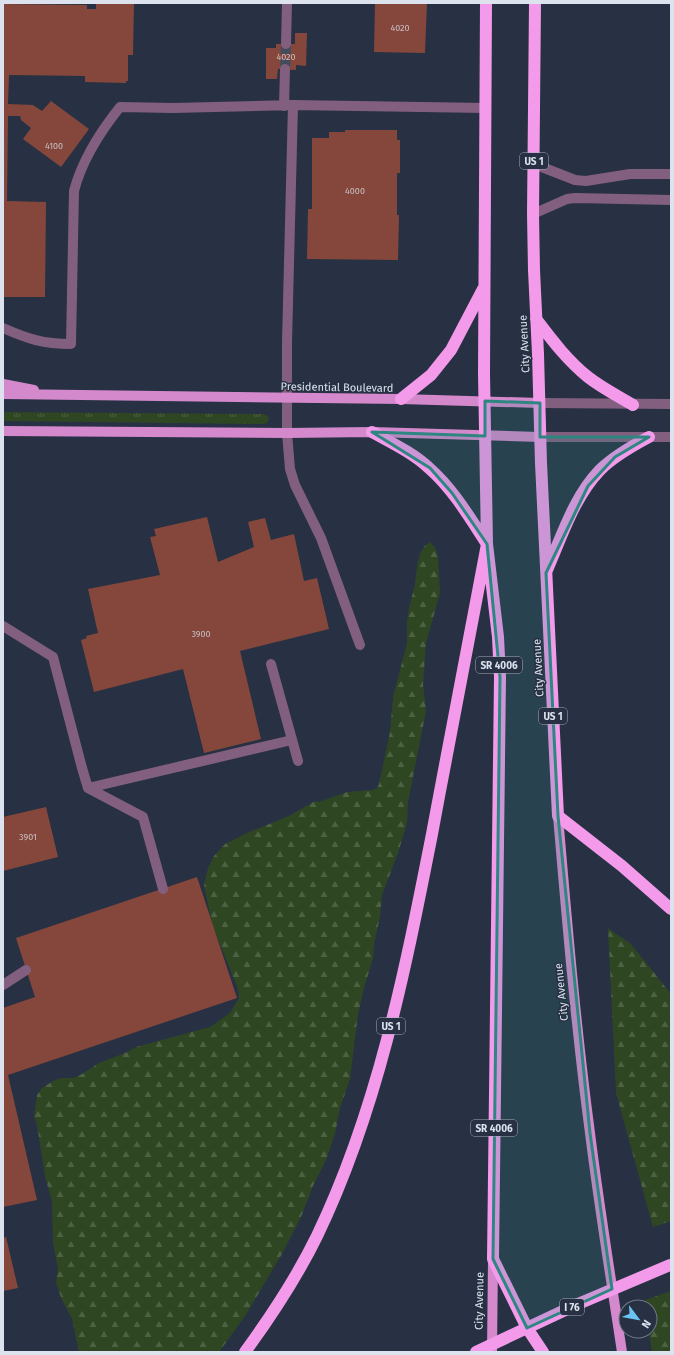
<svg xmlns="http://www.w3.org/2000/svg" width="674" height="1355" viewBox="0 0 674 1355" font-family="'Fira Sans',sans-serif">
<defs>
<pattern id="grass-tufts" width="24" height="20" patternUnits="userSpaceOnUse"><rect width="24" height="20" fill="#2f4623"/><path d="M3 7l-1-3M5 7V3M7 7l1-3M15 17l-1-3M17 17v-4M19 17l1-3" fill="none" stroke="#4d6143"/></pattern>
<pattern id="forest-firs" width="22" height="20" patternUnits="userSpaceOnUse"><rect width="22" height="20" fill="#2f4623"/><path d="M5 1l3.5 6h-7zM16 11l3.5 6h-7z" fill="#4d6143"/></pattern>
</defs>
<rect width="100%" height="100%" fill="#273143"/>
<path fill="url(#grass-tufts)" d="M 3,412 L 263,414 L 268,416 L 269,419 L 267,423 L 263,424 L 3,421 Z"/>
<path fill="url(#forest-firs)" d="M 430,542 L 436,549 L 438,557 L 440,593 L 426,643 L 423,684 L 426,711 L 408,802 L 407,823 L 398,853 L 382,895 L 380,917 L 374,944 L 373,958 L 364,988 L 358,1014 L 350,1079 L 340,1108 L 335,1134 L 326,1160 L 313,1186 L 301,1217 L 282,1254 L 245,1316 L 219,1352 L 79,1352 L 72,1319 L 62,1300 L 56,1283 L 58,1269 L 53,1243 L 52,1202 L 45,1176 L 37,1125 L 34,1116 L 37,1095 L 42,1088 L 53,1081 L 61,1078 L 74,1078 L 82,1074 L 99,1063 L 125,1053 L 136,1047 L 210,1027 L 230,1013 L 239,998 L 238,989 L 212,924 L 204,885 L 208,868 L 214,856 L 225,844 L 247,833 L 289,816 L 315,801 L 319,802 L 347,792 L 373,790 L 377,788 L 379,784 L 390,732 L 393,697 L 407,643 L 407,621 L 409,608 L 415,584 L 417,566 L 420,554 L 424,547 L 427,544 Z
M 608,928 L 631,944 L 671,994 L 671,1221 L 653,1227 L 616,1093 Z
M 671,1291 L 671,1352 L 652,1352 L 649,1331 L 650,1307 L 646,1307 L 645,1300 Z"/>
<path fill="#85473b" d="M 96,3 L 134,3 L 133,55 L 128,55 L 128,81 L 126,81 L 126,83 L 85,82 L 85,76 L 9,75 L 8,104 L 33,105 L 42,111 L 51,101 L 89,129 L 61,167 L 23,139 L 31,128 L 21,120 L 20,116 L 8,116 L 7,201 L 46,202 L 45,297 L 3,297 L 3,4 L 87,5 L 87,9 L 96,9 Z
M 375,3 L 427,3 L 425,53 L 374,52 Z
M 295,33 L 307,33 L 306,66 L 296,65 L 296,70 L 278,69 L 277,79 L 266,79 L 266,48 L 276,48 L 276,44 L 295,44 Z
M 345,130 L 397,130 L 397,140 L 400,140 L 400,173 L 397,173 L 397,215 L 399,215 L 398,260 L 307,259 L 308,209 L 312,209 L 312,138 L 329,138 L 329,132 L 345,132 Z
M 207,517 L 218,562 L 254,547 L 248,522 L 265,518 L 271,540 L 294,534 L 304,581 L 317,578 L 329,629 L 240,651 L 261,739 L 204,753 L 183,669 L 94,692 L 81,640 L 87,638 L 86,636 L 98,633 L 88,589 L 160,575 L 150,537 L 156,536 L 154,529 Z
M 46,807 L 58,857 L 3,871 L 3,817 Z
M 197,877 L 237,998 L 8,1075 L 37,1200 L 3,1207 L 3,1008 L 35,997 L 16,938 Z
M 6,1237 L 18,1288 L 3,1291 L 3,1238 Z"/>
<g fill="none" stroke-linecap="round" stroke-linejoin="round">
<path stroke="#424c5d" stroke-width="10" stroke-dasharray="10 5" stroke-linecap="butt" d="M 285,69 L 286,44"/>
<path stroke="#835f7f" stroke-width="10" d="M 286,44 L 287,3
M 284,106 L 285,69
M 534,164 L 575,180 L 586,181 L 630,174 L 671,174
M 533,214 L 567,199 L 575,198 L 671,200
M 3,328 C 28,339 43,344 71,344 L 74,191 C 82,160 100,132 120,107 L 173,108 L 293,105
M 540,403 L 671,404
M 540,437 L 671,437
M 3,626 L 53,657 L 82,768 L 88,788 L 143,817 L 163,889
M 360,645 L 321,538 L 295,485 L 290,469 L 287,433 L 287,342 L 293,105 L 486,108
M 271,664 L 298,761
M 88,788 L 292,740
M 3,985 L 26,970"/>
<path stroke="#d489cc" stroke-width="10" d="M 3,384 L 34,390
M 3,394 L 401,399 L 540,403
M 3,431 L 287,433 L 372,432 L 540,437
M 558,816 C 567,922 576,1028 590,1133 C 599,1206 611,1279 622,1352
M 492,1352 L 493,1259"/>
<path stroke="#f49aeb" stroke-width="12" d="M 486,3 L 484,373 L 487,544 L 498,637 L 500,677 L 493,1259 L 527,1328 L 543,1352
M 535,3 L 533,214 L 534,270 L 538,354 L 541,463 L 558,816 L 622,866 L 671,909
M 536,319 C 552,340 567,360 588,377 C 602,388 618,396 633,405
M 401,399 L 431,375 L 451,350 L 483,289
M 547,570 C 562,536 574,497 600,470 C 614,456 632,446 649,437
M 245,1352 C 272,1315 297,1277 317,1236 C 378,1109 405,971 432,834 C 450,737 469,640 487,544 C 470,518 453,489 429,468 C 413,453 392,443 372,432"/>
<path stroke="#f49aeb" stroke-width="12" d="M 476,1352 L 578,1304 L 670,1265"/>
</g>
<path fill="#2e8681" fill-opacity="0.2" stroke="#2e8681" stroke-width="3" stroke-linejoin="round" d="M 485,401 L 540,403 L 540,437 L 649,437 L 615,457 L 588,486 L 546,573 L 558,816 L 590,1133 L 612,1289 L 527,1328 L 493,1259 L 500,677 L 487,544 L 452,493 L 430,468 L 372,432 L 485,436 Z"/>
<g text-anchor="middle" stroke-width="3" stroke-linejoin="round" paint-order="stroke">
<g font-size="9" fill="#c6bcc1">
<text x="400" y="31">4020</text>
<text x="286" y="60">4020</text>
<text x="54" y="149">4100</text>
<text x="355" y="194">4000</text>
<text x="201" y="637">3900</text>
<text x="28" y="840">3901</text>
</g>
<g fill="#273143" stroke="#a6aebb" stroke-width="1">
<rect x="520" y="153" width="28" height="16" rx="3"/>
<rect x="476" y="657" width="46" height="16" rx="3"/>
<rect x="539" y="708" width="28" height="16" rx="3"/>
<rect x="377" y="1018" width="28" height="16" rx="3"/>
<rect x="471" y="1120" width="46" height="16" rx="3"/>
<rect x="560" y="1299" width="24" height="16" rx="3"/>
</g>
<g font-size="10" font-weight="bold" fill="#dce3ee">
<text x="534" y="165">US 1</text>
<text x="499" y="669">SR 4006</text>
<text x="553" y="720">US 1</text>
<text x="391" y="1030">US 1</text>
<text x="494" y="1132">SR 4006</text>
<text x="572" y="1311">I 76</text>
</g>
<g font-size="11" fill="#dce3ee" stroke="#273143">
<text transform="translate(524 344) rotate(-93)" y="4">City Avenue</text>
<text transform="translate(337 387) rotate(1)" y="4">Presidential Boulevard</text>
<text transform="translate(538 668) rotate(-93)" y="4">City Avenue</text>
<text transform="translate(561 992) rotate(-96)" y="4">City Avenue</text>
<text transform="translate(479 1301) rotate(-89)" y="4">City Avenue</text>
</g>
</g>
<rect width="674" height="1355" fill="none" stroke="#dce3ee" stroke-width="8"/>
<g transform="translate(638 1319) rotate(122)"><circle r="19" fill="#273143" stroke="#6f7887"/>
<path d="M0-3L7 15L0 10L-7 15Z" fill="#6ac3f1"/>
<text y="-6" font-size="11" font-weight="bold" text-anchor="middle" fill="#dce3ee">N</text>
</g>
</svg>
